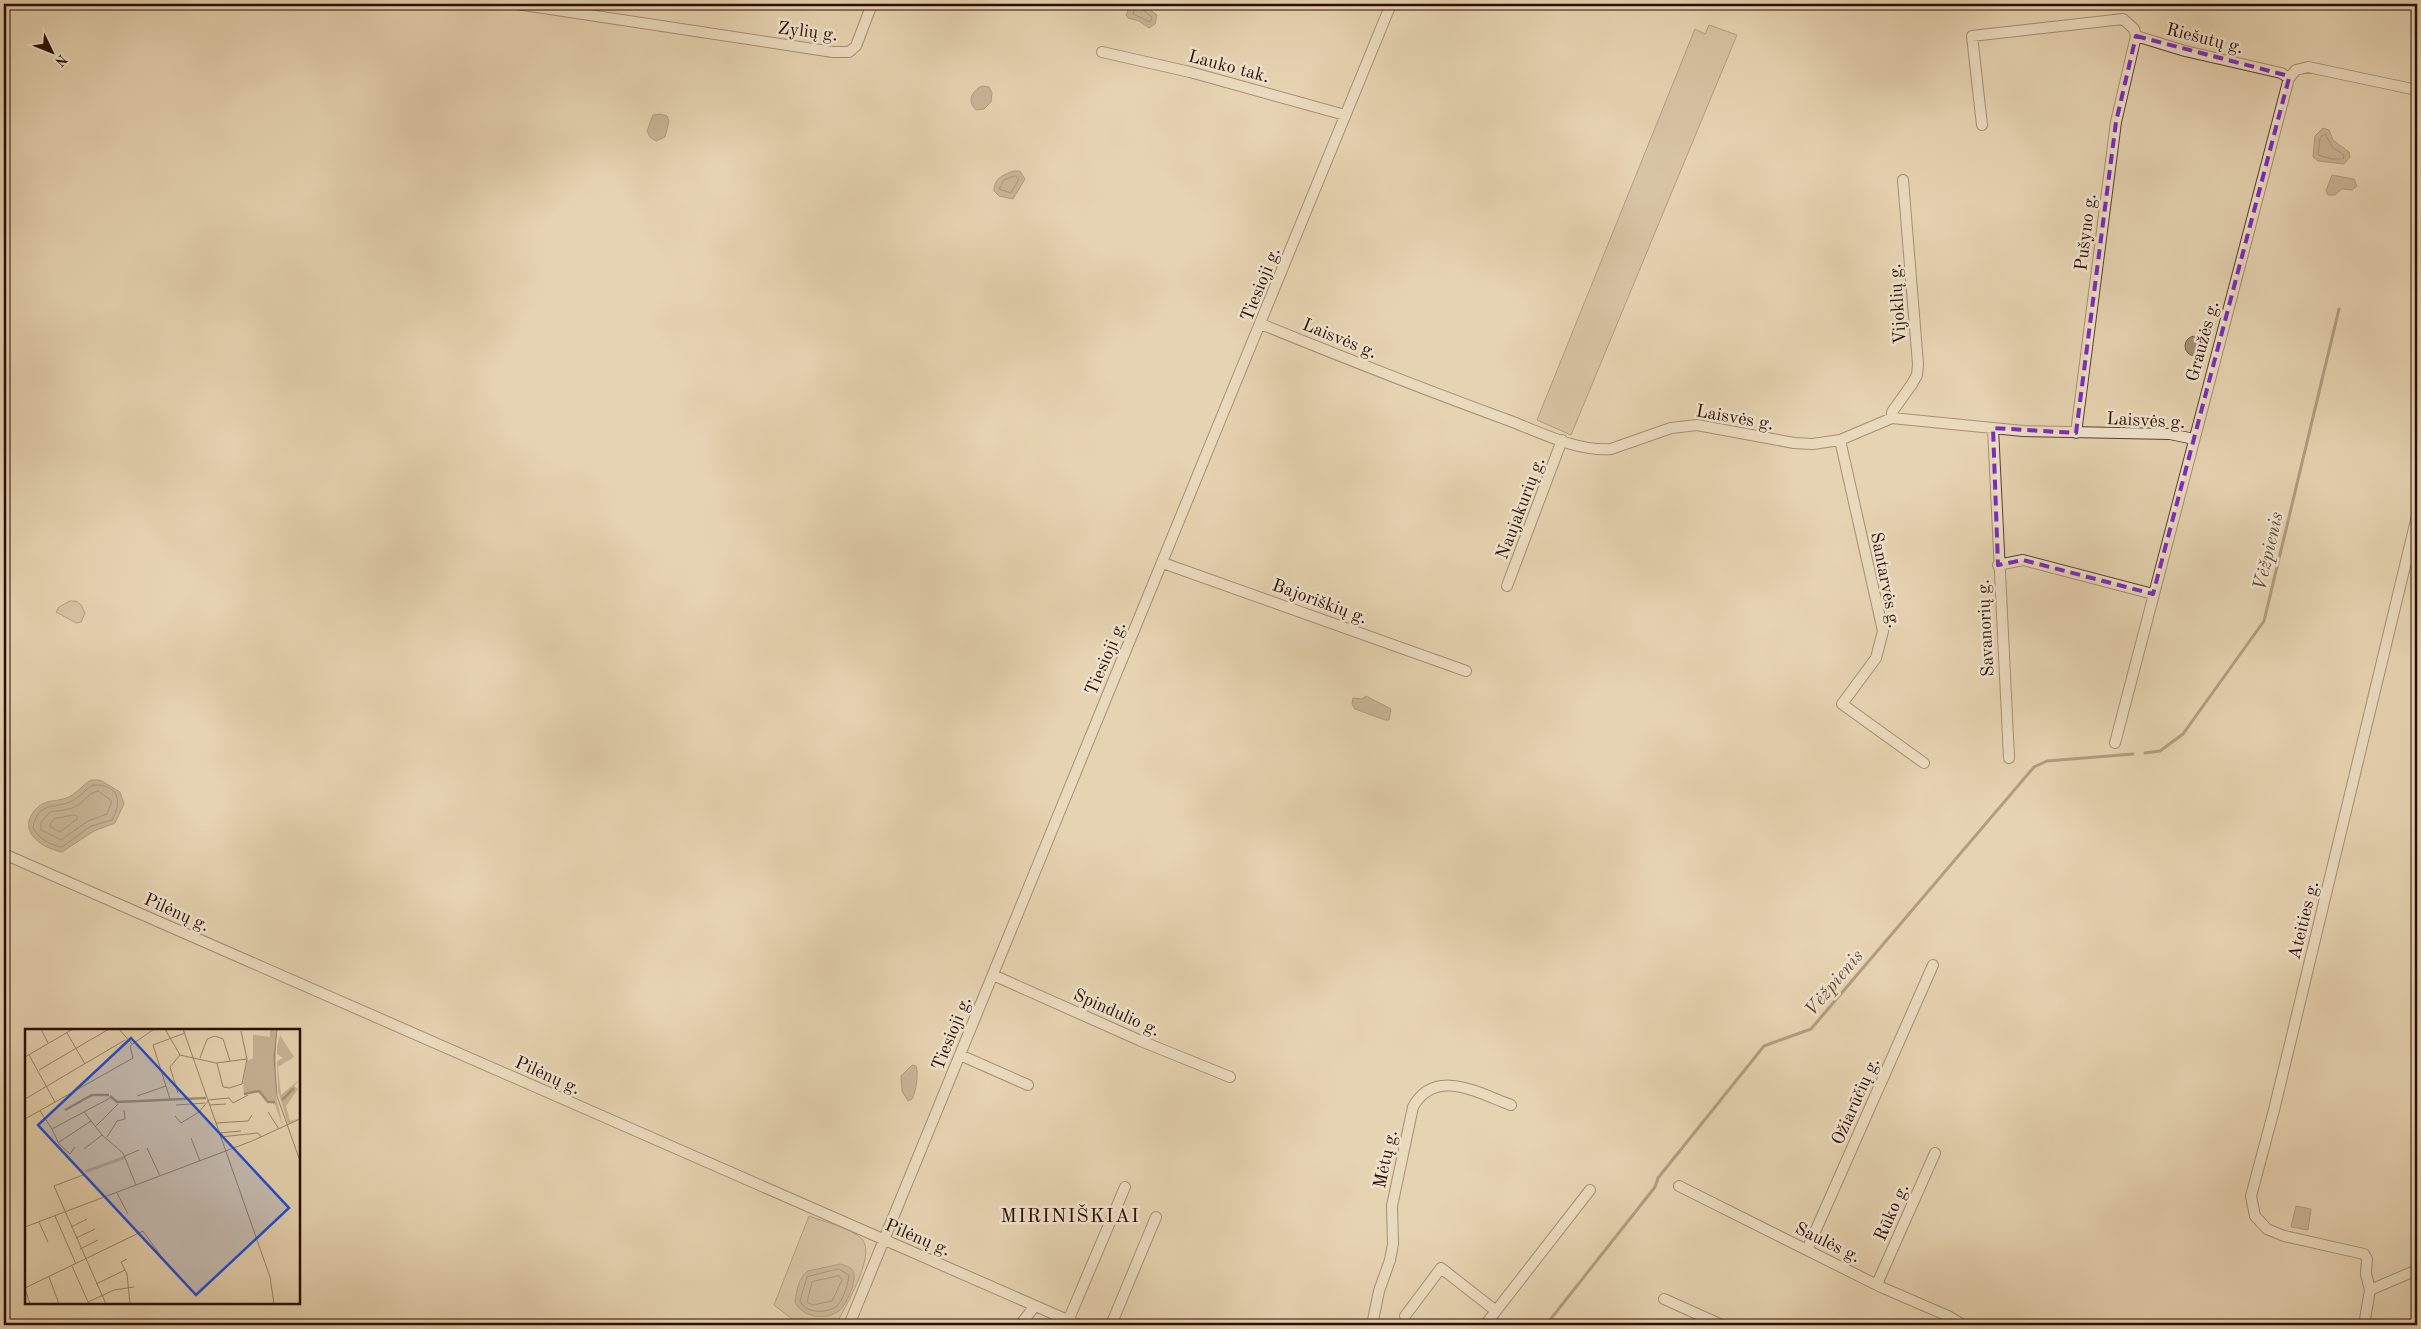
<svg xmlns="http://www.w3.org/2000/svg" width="2421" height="1329" viewBox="0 0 2421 1329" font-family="'Old Standard TT',serif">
<rect width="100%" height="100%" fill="#e6d3b1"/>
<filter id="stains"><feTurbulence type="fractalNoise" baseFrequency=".004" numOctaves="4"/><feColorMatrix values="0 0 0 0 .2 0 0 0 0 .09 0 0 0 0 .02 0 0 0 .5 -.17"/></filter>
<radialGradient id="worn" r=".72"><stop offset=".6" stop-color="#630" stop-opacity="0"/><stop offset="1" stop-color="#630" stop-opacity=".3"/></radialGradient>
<path fill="#c6b193" stroke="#775f4a" d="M 1709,25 L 1737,35 L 1571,435 L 1537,420 L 1695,29 L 1705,34 Z
M 70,601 L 76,601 L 81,605 L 85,613 L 81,622 L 76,623 L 56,612 L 59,607 Z
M 809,1216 C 822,1221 853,1229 862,1239 C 877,1255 844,1308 836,1325 L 800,1325 L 774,1305 Z"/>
<path fill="#a59075" stroke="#735c46" d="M 1131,4 L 1148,4 L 1149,9 L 1157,15 L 1155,24 L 1149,28 L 1139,21 L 1128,18 L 1126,15 Z
M 982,86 L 989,87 L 992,93 L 991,102 L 984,109 L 976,110 C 967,102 971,91 982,86 Z
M 660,114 L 667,116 L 669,121 L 665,137 L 656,141 L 650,137 L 647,131 L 653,115 Z
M 2323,128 L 2329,130 L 2333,140 L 2349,152 L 2350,157 L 2344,164 L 2318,161 L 2313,157 L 2315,136 Z
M 1014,171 L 1020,171 L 1025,179 L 1013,199 L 999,196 L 994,191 C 993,179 1004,174 1014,171 Z
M 2332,175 L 2354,179 L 2357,186 L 2352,190 L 2342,189 L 2335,195 L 2328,195 L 2326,191 Z
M2185 346a10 10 0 1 1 20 0a10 10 0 1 1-20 0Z
M 1366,696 L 1391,709 L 1389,720 L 1385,720 L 1355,709 L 1352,704 L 1353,698 L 1362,699 Z
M 91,780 L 100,780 L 120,792 L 124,804 L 115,823 L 94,831 L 62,852 C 41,848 15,830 37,808 C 46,799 56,802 66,798 C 76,795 82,785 91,780 Z
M 912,1065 L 916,1066 C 919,1074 916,1091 912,1099 L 908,1101 L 902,1091 L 901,1076 Z
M 2296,1206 L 2311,1209 L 2308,1230 L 2291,1227 Z
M 840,1264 C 844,1265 851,1267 853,1271 C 858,1281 846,1305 839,1311 C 825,1321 802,1317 795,1302 C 797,1290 798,1278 808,1271 Z"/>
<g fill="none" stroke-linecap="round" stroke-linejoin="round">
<path stroke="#664e3a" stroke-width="1" d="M 1135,4 L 1133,14 L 1150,22 L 1152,17 L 1145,12 L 1143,4
M 2325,134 L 2333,148 L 2344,155 L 2343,159 L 2332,159 L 2318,155 L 2320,138 Z
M 1015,176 L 1019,179 L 1011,193 L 999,189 L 1004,180 Z
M 93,785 C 118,784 123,800 112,820 L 91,826 L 62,847 C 50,845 37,838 33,827 C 39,799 57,810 74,800 C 81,796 85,789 93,785 Z
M 98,791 L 112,801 L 107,814 L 88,821 L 61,840 L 41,830 L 41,822 L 50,812 C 60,810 69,811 78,805 C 85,801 89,792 98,791 Z
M 74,815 L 77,816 L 77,819 L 60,832 L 49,826 L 54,819 Z
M 839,1269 L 849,1275 C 848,1284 844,1297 838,1305 C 829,1314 805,1314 800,1301 L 807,1277 Z
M 839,1276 L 842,1280 L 832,1301 L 813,1305 L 807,1302 L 812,1282 Z"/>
<path stroke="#735c46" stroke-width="3" d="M 2145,753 L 2160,751 L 2183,734 L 2264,621 L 2339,309
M 1546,1325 L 1655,1187 L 1658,1178 L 1764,1046 L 1811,1029 L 2034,767 L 2047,761 L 2133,754"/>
<g stroke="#583e2c" stroke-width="12">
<path id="minor" d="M 517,4 L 833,52 L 849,52 L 856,46 L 872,4
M 2136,36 L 2185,51 L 2281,73 L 2289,78
M 1102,52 L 1190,72 L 1345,115
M 1982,125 L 1972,36 L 2123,19 L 2134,29 L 2136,36
M 1261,324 C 1342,357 1423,389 1505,419 C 1538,431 1576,452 1611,449 L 1671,428 L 1697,425 L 1794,443 L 1813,444 L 1840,440 L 1892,418 L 2023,431 L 2170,434 L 2194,439
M 1892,418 L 1892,412 L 1912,384 L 1917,375 L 1918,364 L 1903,180
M 1993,428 L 2009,758
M 2076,433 L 2116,122 L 2136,36
M 1840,440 L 1883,631 L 1876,658 L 1842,704 L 1924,763
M 1163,563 L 1466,671
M 1998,565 L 2023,560 L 2153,594
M 1507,586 L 1562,440
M 2115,743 L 2289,78 L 2296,70 L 2308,67 L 2417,90
M 4,854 L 1079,1325
M 993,975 L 1141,1041 L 1230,1077
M 960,1055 L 1028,1085
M 1679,1186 L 1881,1287 L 1948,1316 L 1963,1325
M 1807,1250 L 1933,965
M 1877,1284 L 1935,1153
M 2370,1290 L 2417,1270
M 1664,1299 L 1722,1325
M 1405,1316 L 1441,1268 L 1496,1311
M 1068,1321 L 1125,1187
M 849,1325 L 1391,4
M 1020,1325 L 1035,1306
M 1111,1325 L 1156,1217
M 1372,1325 L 1379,1291 L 1390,1260 L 1393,1244 L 1392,1206 L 1413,1107 C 1435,1067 1478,1093 1511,1105
M 1485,1325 L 1590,1190
M 2364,1325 L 2370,1290 L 2366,1274 L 2367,1259 L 2364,1254 L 2284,1236 L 2267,1229 L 2255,1216 L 2251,1196 L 2274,1110 L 2417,516"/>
</g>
<use href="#minor" stroke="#efe2cc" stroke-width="10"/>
</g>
<path d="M0 0H2421V1329H0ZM 2136,36 L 2285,75 L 2289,78 L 2153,594 L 2023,560 L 1998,565 L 1993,428 L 2076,433 L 2116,122 Z" fill="#e6d3b1" fill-opacity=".55" fill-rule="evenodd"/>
<path fill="none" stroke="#7b2cbf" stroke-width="4" stroke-dasharray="10 6" stroke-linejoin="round" d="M 2136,36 L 2285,75 L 2289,78 L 2153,594 L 2023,560 L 1998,565 L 1993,428 L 2076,433 L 2116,122 Z"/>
<g text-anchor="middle" stroke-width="5" stroke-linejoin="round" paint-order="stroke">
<g font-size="18" fill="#280d00" stroke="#efe2cc">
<text transform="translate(808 31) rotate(7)" y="6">Zylių g.</text>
<text transform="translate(2205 38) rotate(14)" y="6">Riešutų g.</text>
<text transform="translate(1229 66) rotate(15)" y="6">Lauko tak.</text>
<text transform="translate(2085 232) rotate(-83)" y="6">Pušyno g.</text>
<text transform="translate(1260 284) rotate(-68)" y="6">Tiesioji g.</text>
<text transform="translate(1897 304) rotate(-94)" y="6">Vijoklių g.</text>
<text transform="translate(1340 338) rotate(22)" y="6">Laisvės g.</text>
<text transform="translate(2202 341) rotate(-75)" y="6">Graužės g.</text>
<text transform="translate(1735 417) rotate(10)" y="6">Laisvės g.</text>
<text transform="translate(2146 420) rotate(3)" y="6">Laisvės g.</text>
<text transform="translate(1520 508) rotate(-69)" y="6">Naujakurių g.</text>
<text transform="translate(1886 580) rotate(79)" y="6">Santarvės g.</text>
<text transform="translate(1320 601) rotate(20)" y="6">Bajoriškių g.</text>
<text transform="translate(1985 628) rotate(-93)" y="6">Savanorių g.</text>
<text transform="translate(1105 658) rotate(-67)" y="6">Tiesioji g.</text>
<text transform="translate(177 912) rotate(24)" y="6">Pilėnų g.</text>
<text transform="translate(2303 920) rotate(-76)" y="6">Ateities g.</text>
<text transform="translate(1117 1012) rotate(24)" y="6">Spindulio g.</text>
<text transform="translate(951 1033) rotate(-68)" y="6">Tiesioji g.</text>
<text transform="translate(548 1075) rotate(24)" y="6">Pilėnų g.</text>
<text transform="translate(1855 1101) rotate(-66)" y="6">Ožiarūčių g.</text>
<text transform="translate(1385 1159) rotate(-78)" y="6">Mėtų g.</text>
<text transform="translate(1891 1212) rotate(-66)" y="6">Rūko g.</text>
<text transform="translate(918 1237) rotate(23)" y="6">Pilėnų g.</text>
<text transform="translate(1828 1242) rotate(26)" y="6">Saulės g.</text>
</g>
<g font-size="19" font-style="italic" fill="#604835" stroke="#efe2cc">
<text transform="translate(2267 551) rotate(-77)" y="7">Vėžpienis</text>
<text transform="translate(1833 982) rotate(-50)" y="7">Vėžpienis</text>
</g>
<g font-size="20" letter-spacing="1" fill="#280d00" stroke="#efe2cc">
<text x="1070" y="1222">MIRINIŠKIAI</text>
</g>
</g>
<g transform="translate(25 1029)">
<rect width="275" height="275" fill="#e6d3b1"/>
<path d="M 245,0 L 251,0 L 251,67 L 258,97 L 250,76 L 233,63 L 219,66 L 218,55 L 222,32 L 228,29 L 228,6 L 245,8 ZM 257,0 L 255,6 L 269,28 L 253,38 L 256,66 L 275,50 L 269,57 L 273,60 L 261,77 L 265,92 L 275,89 L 263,95 L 253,62 L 252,32 L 258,29 L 252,25 L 252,17 ZM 99,127 L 100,130 L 61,144 L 60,141 Z" fill="#c6b193"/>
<path fill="none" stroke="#a59075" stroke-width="2.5" d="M 219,65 L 234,62 L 243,73 L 250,73M 85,67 L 92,73 L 181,69M 257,71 L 269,59M 40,81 L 67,66 L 84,66"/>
<path fill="none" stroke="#9a846a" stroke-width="1" d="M 16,0 L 23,14M 94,0 L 107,15M 140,0 L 155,26 L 191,34 L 222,30 L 216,2M 158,0 L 245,248 L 249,275M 252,0 L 249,30 L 252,67 L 275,132M 42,4 L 60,35M 4,26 L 30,73M 0,28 L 48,0M 175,29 L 182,10 L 190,7 L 198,10 L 205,32M 192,34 L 198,58 L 204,59 L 217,55 L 222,30M 14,41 L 84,0M 153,64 L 145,38 L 155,26M 112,67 L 141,57M 0,70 L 100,11M 145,70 L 128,16 L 160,4M 183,71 L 204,69 L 208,74 L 223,66M 151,76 L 180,74M 185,76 L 201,75M 15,82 L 27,100 L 85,69M 59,83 L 77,106 L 98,124 L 111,156M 243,83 L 254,100M 150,87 L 156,94 L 174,83 L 183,72M 0,90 L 108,29 L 105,17 L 129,0M 191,94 L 223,92 L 227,86M 71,97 L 93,75M 27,100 L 34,115 L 45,125 L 50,118M 194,104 L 216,102M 82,108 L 92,92 L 100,90 L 99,81M 195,108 L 233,104 L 236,108M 166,109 L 175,132M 34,113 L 66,92M 122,119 L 135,147M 59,120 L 77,106M 100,127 L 114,121M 58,146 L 29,157 L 81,275M 92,164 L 103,185M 30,187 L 51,235M 14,193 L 23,213M 0,198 L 227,112 L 275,90M 46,198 L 62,190M 51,209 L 70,200M 55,220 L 73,211M 102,230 L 96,233 L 102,245 L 105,275M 47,237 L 64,275M 24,248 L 34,275M 71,255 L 100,241M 0,259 L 118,202 L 138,230M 0,260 L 5,275M 63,273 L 89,261 L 109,258"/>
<path fill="#1d4ed8" fill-opacity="0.15" stroke="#1d4ed8" stroke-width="2.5" d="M 106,9 L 264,179 L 171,266 L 13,96 Z"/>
<rect width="275" height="275" fill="none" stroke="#280d00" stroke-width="2.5"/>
</g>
<rect width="2421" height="1329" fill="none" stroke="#e6d3b1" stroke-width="20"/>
<rect x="5" y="5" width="2411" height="1319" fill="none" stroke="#280d00" stroke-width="2.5"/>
<rect x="10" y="10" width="2401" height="1309" fill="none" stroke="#280d00"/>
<g transform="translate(52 52) rotate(133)" stroke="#efe2cc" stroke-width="4" paint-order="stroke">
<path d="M0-4L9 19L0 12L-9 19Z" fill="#280d00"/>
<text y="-8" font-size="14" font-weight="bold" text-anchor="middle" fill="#280d00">N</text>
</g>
<rect width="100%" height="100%" filter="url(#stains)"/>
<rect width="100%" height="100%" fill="url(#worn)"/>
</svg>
